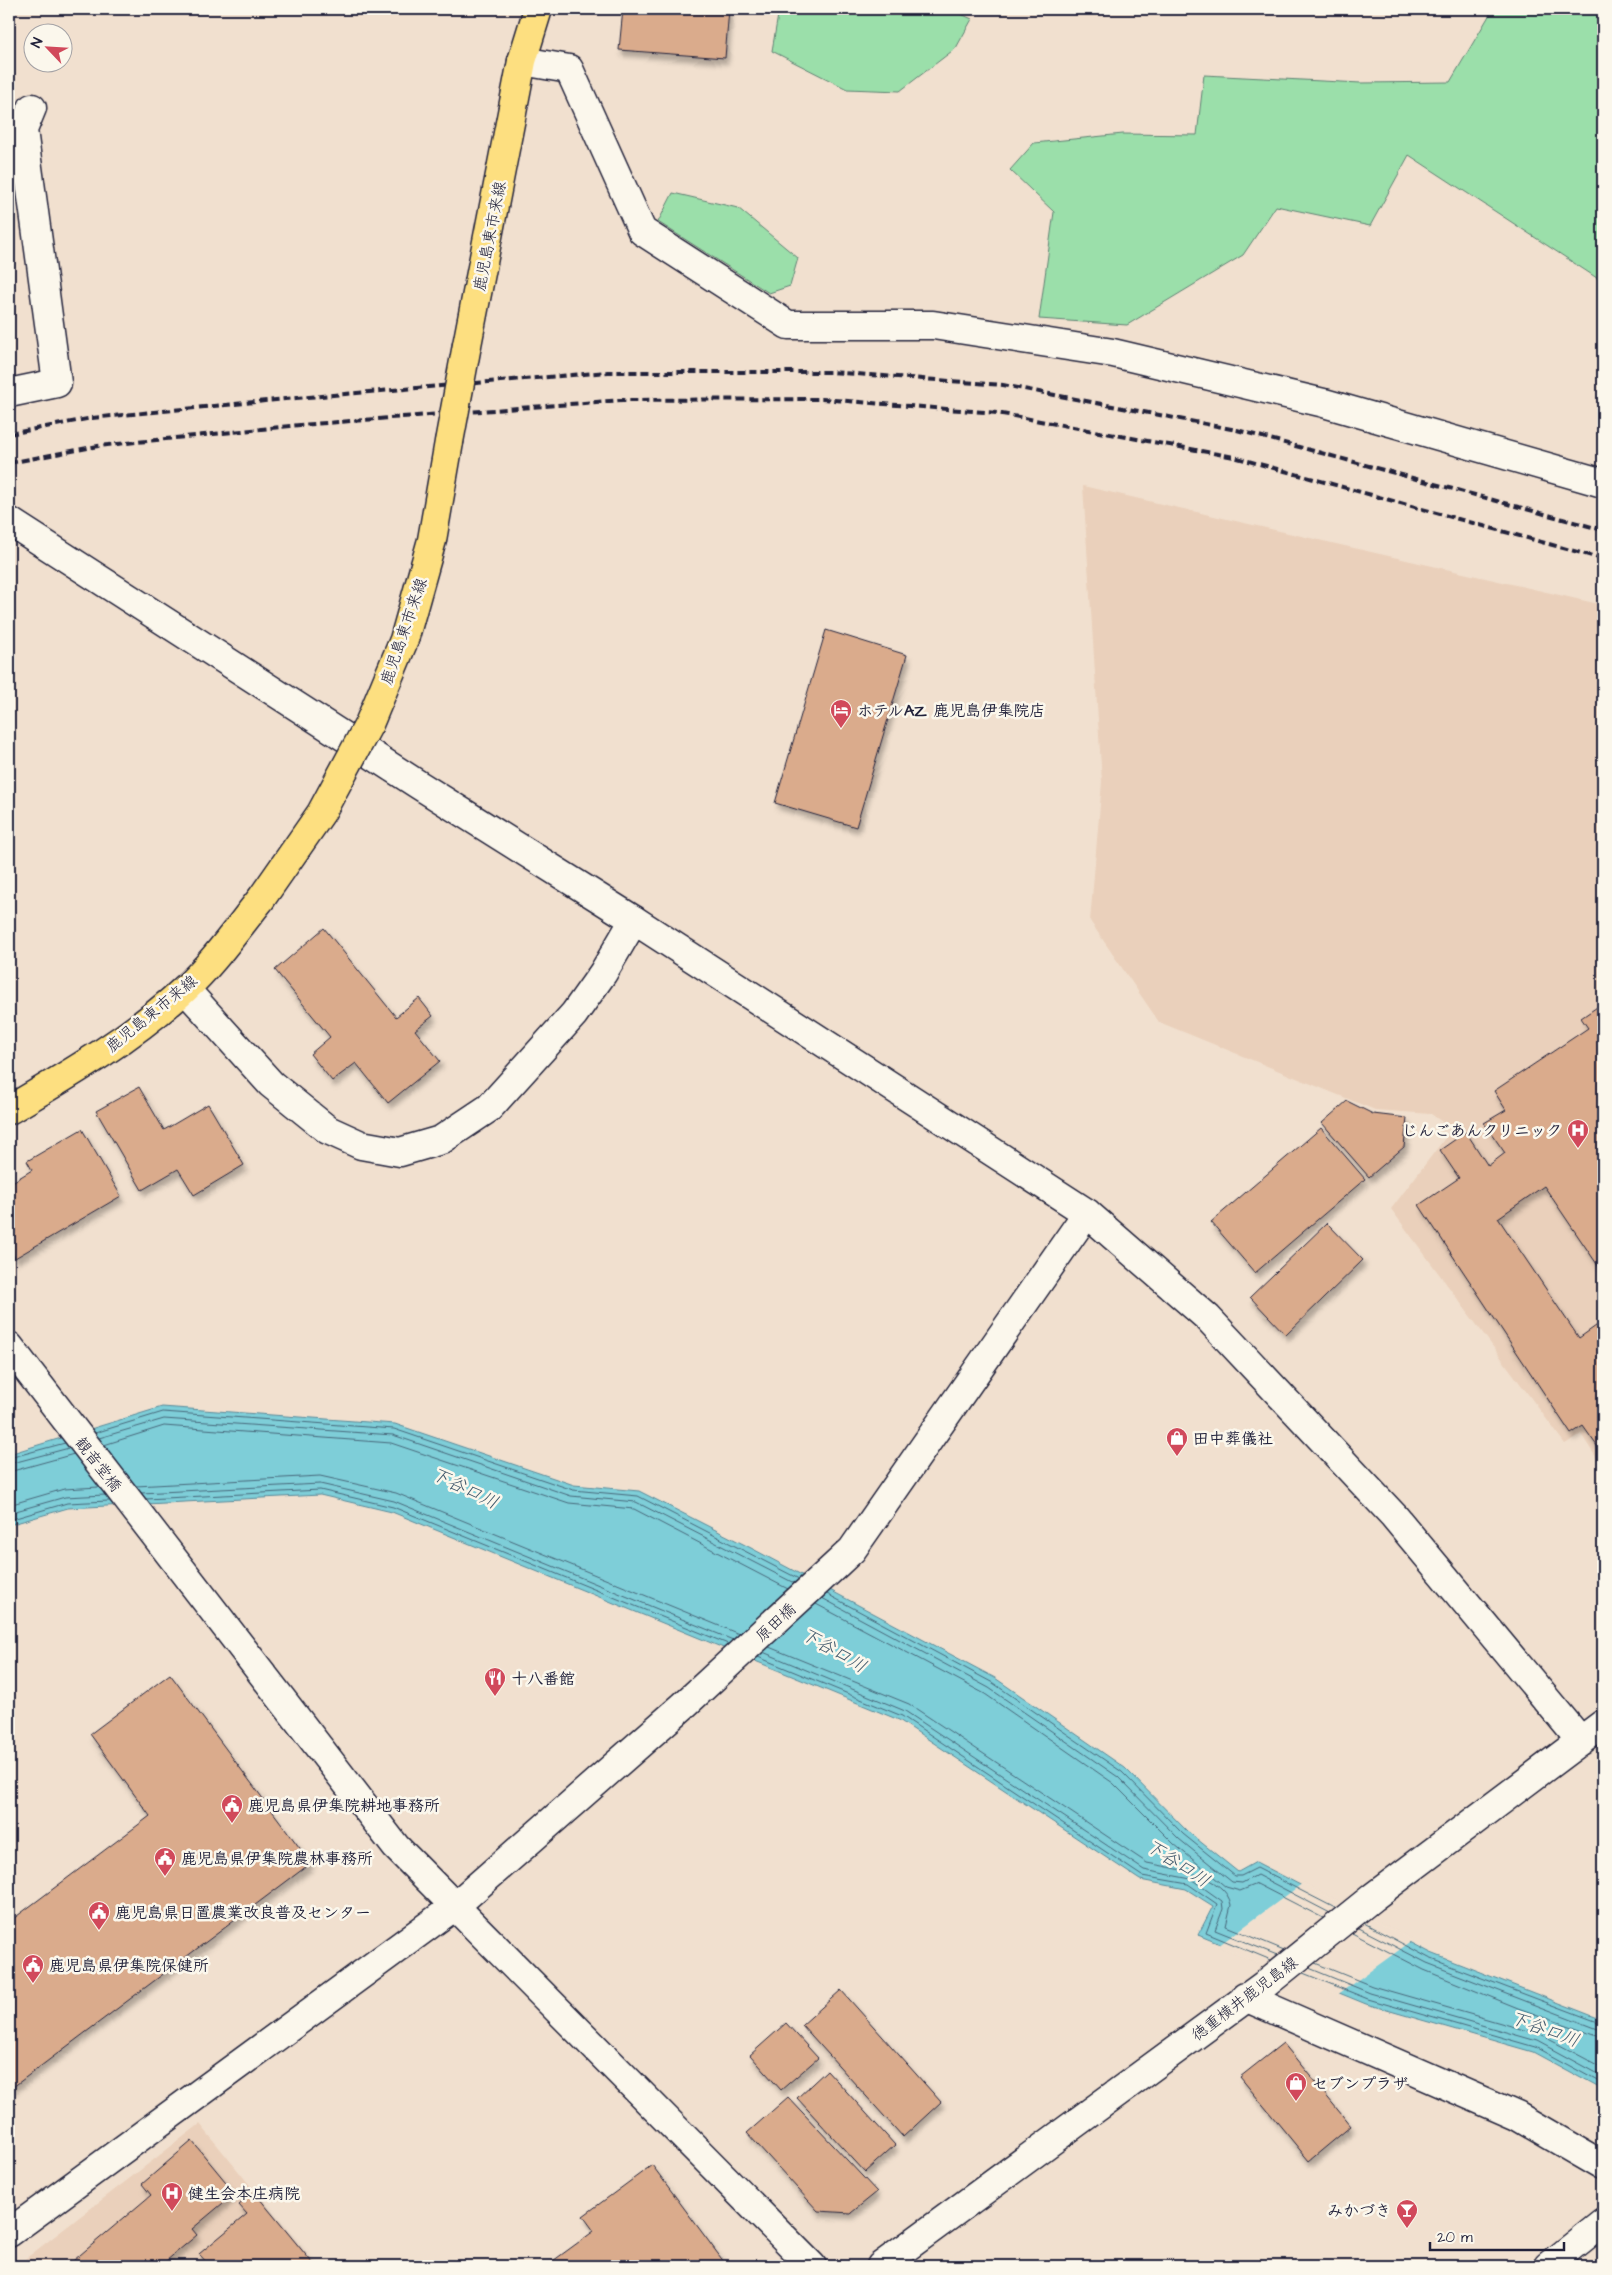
<svg xmlns="http://www.w3.org/2000/svg" width="1612" height="2275" viewBox="0 0 1612 2275" font-family="'Architects Daughter','Klee One',sans-serif">
<defs>
<filter id="shadow"><feDropShadow dx="3" dy="5.5" stdDeviation="2.5" flood-color="#0004"/></filter>
</defs>
<rect width="100%" height="100%" fill="#f1e0cf"/>
<filter id="ink" filterUnits="userSpaceOnUse"><feTurbulence type="fractalNoise" baseFrequency=".02" numOctaves="2"/><feDisplacementMap in="SourceGraphic" scale="10" xChannelSelector="R" yChannelSelector="G"/><feConvolveMatrix kernelMatrix="1 2 1 2 8 2 1 2 1" color-interpolation-filters="sRGB"/></filter>
<g filter="url(#ink)">
<path fill="#ead0bb" d="M 1083,486 L 1603,605 L 1603,1468 L 1581,1434 L 1565,1444 L 1391,1209 L 1452,1129 L 1431,1114 L 1375,1110 L 1159,1022 L 1090,921 L 1102,782 Z
M 200,2124 L 316,2266 L 16,2266 Z"/>
<path fill="#9bdfaa" stroke="#5e8072" d="M 779,9 L 950,9 L 972,19 L 956,48 L 900,91 L 847,89 L 772,51 Z
M 1493,9 L 1603,9 L 1603,282 L 1409,155 L 1370,226 L 1276,206 L 1243,255 L 1127,325 L 1039,319 L 1054,212 L 1010,170 L 1034,143 L 1123,134 L 1197,135 L 1204,75 L 1361,83 L 1450,82 Z
M 673,193 L 738,208 L 798,258 L 790,286 L 769,293 L 658,222 Z"/>
<path fill="#7eced8" stroke="#598999" d="M 162,1407 L 395,1424 L 574,1485 L 639,1491 L 751,1548 L 995,1678 L 1125,1768 L 1187,1831 L 1238,1872 L 1256,1862 L 1431,1953 L 1603,2020 L 1603,2090 L 1533,2052 L 1366,2004 L 1198,1935 L 1213,1906 L 1186,1889 L 1140,1880 L 899,1720 L 392,1512 L 320,1495 L 68,1508 L 9,1525 L 9,1454 Z"/>
<path fill="#f1e0cf" d="M 1303,1883 L 1413,1940 L 1337,1995 L 1218,1946 Z"/>
<g fill="none" stroke-linecap="round" stroke-linejoin="round">
<path stroke="#47677a" stroke-width="1" d="M 95,1433 L 163,1412 L 394,1429 L 573,1490 L 638,1496 L 799,1579
M 99,1438 L 164,1419 L 393,1435 L 571,1496 L 636,1502 L 794,1583
M 104,1445 L 164,1426 L 391,1443 L 569,1503 L 634,1509 L 788,1589
M 9,1458 L 65,1443
M 9,1464 L 69,1448
M 9,1472 L 74,1454
M 136,1486 L 320,1476 L 396,1493 L 739,1634
M 141,1493 L 320,1484 L 394,1501 L 733,1640
M 146,1499 L 320,1490 L 393,1507 L 728,1644
M 9,1505 L 64,1489 L 99,1487
M 9,1513 L 65,1497 L 105,1495
M 9,1520 L 67,1503 L 109,1501
M 827,1594 L 993,1683 L 1122,1772 L 1183,1834 L 1235,1876 L 1241,1876 L 1257,1868 L 1335,1908
M 822,1598 L 989,1688 L 1118,1777 L 1179,1839 L 1232,1882 L 1242,1883 L 1257,1875 L 1330,1913
M 816,1604 L 985,1694 L 1113,1783 L 1174,1844 L 1226,1887 L 1240,1891 L 1257,1884 L 1323,1918
M 769,1647 L 909,1704 L 1147,1863 C 1172,1868 1226,1875 1231,1905 L 1226,1926 L 1284,1950
M 763,1652 L 905,1711 L 1144,1870 L 1191,1879 L 1222,1901 L 1223,1909 L 1215,1930 L 1277,1955
M 758,1657 L 902,1716 L 1142,1876 L 1188,1884 L 1217,1904 L 1206,1933 L 1271,1960
M 1364,1923 L 1429,1958 L 1603,2024
M 1359,1928 L 1427,1963 L 1603,2031
M 1352,1933 L 1424,1970 L 1518,2008 L 1603,2038
M 1315,1963 L 1372,1986 L 1539,2034 L 1603,2068
M 1309,1968 L 1370,1993 L 1537,2041 L 1603,2077
M 1303,1973 L 1368,1999 L 1535,2047 L 1603,2084"/>
</g>
<path fill="#daab8c" stroke="#22223b" filter="url(#shadow)" d="M 623,9 L 729,9 L 725,58 L 619,50 Z
M 826,630 L 907,655 L 856,827 L 775,803 Z
M 324,928 L 396,1017 L 419,998 L 433,1016 L 415,1030 L 440,1061 L 388,1103 L 356,1063 L 332,1081 L 310,1054 L 330,1037 L 275,970 Z
M 1603,1003 L 1603,1273 L 1544,1186 L 1498,1218 L 1579,1338 L 1603,1321 L 1602,1453 L 1583,1426 L 1571,1434 L 1419,1205 L 1459,1178 L 1440,1150 L 1466,1132 L 1488,1166 L 1505,1153 L 1484,1123 L 1506,1110 L 1494,1091 L 1588,1028 L 1581,1018 Z
M 139,1087 L 164,1130 L 208,1104 L 244,1165 L 194,1195 L 178,1169 L 142,1190 L 96,1111 Z
M 1347,1101 L 1373,1114 L 1407,1118 L 1404,1147 L 1369,1177 L 1322,1123 Z
M 1321,1128 L 1365,1179 L 1255,1273 L 1211,1222 Z
M 82,1129 L 121,1196 L 15,1258 L 9,1247 L 9,1184 L 32,1170 L 27,1161 Z
M 1327,1223 L 1363,1260 L 1286,1335 L 1250,1297 Z
M 170,1674 L 311,1863 L 9,2090 L 9,1922 L 150,1816 L 90,1734 Z
M 841,1990 L 941,2102 L 903,2137 L 802,2025 Z
M 786,2023 L 818,2058 L 781,2090 L 750,2055 Z
M 1283,2043 L 1351,2126 L 1309,2161 L 1240,2077 Z
M 827,2070 L 895,2145 L 865,2172 L 797,2098 Z
M 788,2097 L 877,2192 L 851,2213 L 818,2211 L 747,2133 Z
M 192,2141 L 235,2193 L 192,2229 L 197,2235 L 160,2266 L 67,2266 L 151,2195 L 142,2184 Z
M 652,2165 L 727,2266 L 546,2266 L 594,2231 L 583,2216 Z
M 254,2192 L 315,2266 L 210,2266 L 199,2254 L 247,2214 L 239,2205 Z"/>
<g fill="none" stroke-linecap="round" stroke-linejoin="round">
<g stroke="#22223b" stroke-width="31">
<path id="street" d="M 522,61 L 569,69 L 642,231 L 788,325 L 933,325 L 1113,353 L 1324,403 L 1603,483
M 9,393 L 57,383 L 23,130 L 32,108
M 9,521 L 419,785 L 634,920
M 1245,1997 L 1517,2116 L 1603,2166
M 9,2233 L 455,1906 L 683,1706 L 837,1564 L 852,1550 L 1087,1213
M 1548,2266 L 1603,2222"/>
</g>
<g stroke="#22223b" stroke-width="31">
<path id="secondary" d="M 185,989 L 271,1084 L 328,1130 L 361,1145 L 400,1152 L 441,1140 L 489,1108 L 574,1014 L 603,973 L 634,920 L 1087,1213 L 1208,1318 L 1394,1516 L 1581,1741
M 9,1346 L 396,1847 L 812,2266
M 881,2266 L 1264,1985 L 1373,1897 L 1603,1724"/>
</g>
<g stroke="#22223b" stroke-width="31">
<path id="primary" d="M 467,345 L 522,61 L 538,9
M 369,724 L 404,640 L 432,540 L 449,442
M 9,1110 C 70,1074 132,1038 185,989 C 213,963 237,929 261,899"/>
</g>
<use href="#street" stroke="#fbf7ec" stroke-width="28"/>
<use href="#secondary" stroke="#fbf7ec" stroke-width="28"/>
<use href="#primary" stroke="#fddf80" stroke-width="28"/>
<path stroke="#22223b" stroke-width="4" stroke-dasharray="8 4" stroke-linecap="butt" d="M 9,434 L 92,418 L 296,398 L 608,372 L 830,372 L 1003,385 L 1237,430 L 1603,530
M 9,463 L 98,446 L 300,425 L 622,400 L 822,399 L 997,413 L 1234,457 L 1603,559"/>
<g stroke="#22223b" stroke-width="31" stroke-linecap="butt">
<path id="primary-bridge" d="M 449,442 L 467,345
M 261,899 L 321,813 L 369,724"/>
</g>
<use href="#primary-bridge" stroke="#fddf80" stroke-width="28"/>
</g>
</g>
<defs>
<g id="hotel-pin" transform="scale(1.125)"><path d="M0 17L-7.5 6A9.5 9.5 0 1 1 7.5 6Z" fill="#d1495b" stroke="#fbf7ec"/><path d="M-6-4.5h1.5V1H6V5H4.5V3h-9V5H-6ZM-4 0a1.8 1.8 0 1 1 3.6 0ZM.5 0V-2.5h3Q6-2.5 6 0Z" fill="#fff"/></g>
<g id="hospital-pin" transform="scale(1.125)"><path d="M0 17L-7.5 6A9.5 9.5 0 1 1 7.5 6Z" fill="#d1495b" stroke="#fbf7ec"/><path d="M-5-5h3v3.5h4V-5h3V5h-3V1.5h-4V5h-3Z" fill="#fff"/></g>
<g id="shop-pin" transform="scale(1.125)"><path d="M0 17L-7.5 6A9.5 9.5 0 1 1 7.5 6Z" fill="#d1495b" stroke="#fbf7ec"/><path d="M-5-2.5h2.3a2.7 3.5 0 0 1 5.4 0H5L5.5 6h-11ZM-1.5-2.5h3a1.5 2.3 0 0 0-3 0Z" fill="#fff"/></g>
<g id="restaurant-pin" transform="scale(1.125)"><path d="M0 17L-7.5 6A9.5 9.5 0 1 1 7.5 6Z" fill="#d1495b" stroke="#fbf7ec"/><path d="M-5-6h1v4h1v-4h1v4h1v-4h1v5L-1.5 .5V6h-2V.5L-5-1ZM5-6V6H3V1.5H1.5Q1.5-4 5-6Z" fill="#fff"/></g>
<g id="civic-pin" transform="scale(1.125)"><path d="M0 17L-7.5 6A9.5 9.5 0 1 1 7.5 6Z" fill="#d1495b" stroke="#fbf7ec"/><path d="M-.6-6.5H3V-4.5H.6V-3L4-1V1h2V6H-6V1h2V-1L-.6-3ZM-1.2 2.5V6h2.4V2.5Z" fill="#fff"/></g>
<g id="bar-pin" transform="scale(1.125)"><path d="M0 17L-7.5 6A9.5 9.5 0 1 1 7.5 6Z" fill="#d1495b" stroke="#fbf7ec"/><path d="M-6-5H6L.8 .8V4.5H3.5V6h-7V4.5H-.8V.8Z" fill="#fff"/></g>
</defs>
<g fill-rule="evenodd">
<use href="#hotel-pin" x="841" y="710"/>
<use href="#hospital-pin" x="1578" y="1130"/>
<use href="#shop-pin" x="1177" y="1438"/>
<use href="#restaurant-pin" x="495" y="1678"/>
<use href="#civic-pin" x="232" y="1805"/>
<use href="#civic-pin" x="165" y="1858"/>
<use href="#civic-pin" x="99" y="1912"/>
<use href="#civic-pin" x="33" y="1965"/>
<use href="#shop-pin" x="1296" y="2083"/>
<use href="#hospital-pin" x="172" y="2193"/>
<use href="#bar-pin" x="1407" y="2210"/>
</g>
<g text-anchor="middle" stroke-width="5" stroke-linejoin="round" paint-order="stroke">
<g font-size="16" fill="#22223b" stroke="#fbf7ec">
<text transform="translate(489 236) rotate(-79)" y="6">鹿児島東市来線</text>
<text transform="translate(403 631) rotate(-71)" y="6">鹿児島東市来線</text>
<text transform="translate(151 1013) rotate(-39)" y="6">鹿児島東市来線</text>
<text transform="translate(99 1464) rotate(52)" y="6">観音堂橋</text>
<text transform="translate(775 1622) rotate(-43)" y="6">原田橋</text>
<text transform="translate(1244 1998) rotate(-37)" y="6">徳重横井鹿児島線</text>
</g>
<g font-size="16" font-weight="bold" fill="#22223b" stroke="#fbf7ec" text-anchor="start">
<text x="857" y="716">ホテルAZ 鹿児島伊集院店</text>
<text x="1562" y="1136" text-anchor="end">じんごあんクリニック</text>
<text x="1193" y="1444">田中葬儀社</text>
<text x="511" y="1684">十八番館</text>
<text x="248" y="1811">鹿児島県伊集院耕地事務所</text>
<text x="181" y="1864">鹿児島県伊集院農林事務所</text>
<text x="115" y="1918">鹿児島県日置農業改良普及センター</text>
<text x="49" y="1971">鹿児島県伊集院保健所</text>
<text x="1312" y="2089">セブンプラザ</text>
<text x="188" y="2199">健生会本庄病院</text>
<text x="1391" y="2216" text-anchor="end">みかづき</text>
</g>
<g font-size="18" font-style="italic" fill="#3e566a" stroke="#fbf7ec">
<text transform="translate(465 1488) rotate(26)" y="6">下谷口川</text>
<text transform="translate(834 1650) rotate(30)" y="6">下谷口川</text>
<text transform="translate(1178 1863) rotate(33)" y="6">下谷口川</text>
<text transform="translate(1545 2029) rotate(20)" y="6">下谷口川</text>
</g>
</g>
<rect width="1612" height="2275" fill="none" stroke="#fbf7ec" stroke-width="30"/>
<rect x="15" y="15" width="1582" height="2245" fill="none" stroke="#22223b" stroke-width="2" filter="url(#ink)"/>
<g transform="translate(48 48) rotate(295)"><circle r="24" fill="#fbf7ec" stroke="#a4a2a5"/>
<path d="M0-4L9 19L0 12L-9 19Z" fill="#d1495b"/>
<text y="-8" font-size="14" font-weight="bold" text-anchor="middle" fill="#22223b">N</text>
</g>
<path d="M1430 2242v8h134v-8" fill="none" stroke="#22223b" stroke-width="2.5"/>
<text x="1437" y="2242" font-size="15" fill="#22223b" stroke="#fbf7ec" stroke-width="4" paint-order="stroke">20 m</text>
</svg>
